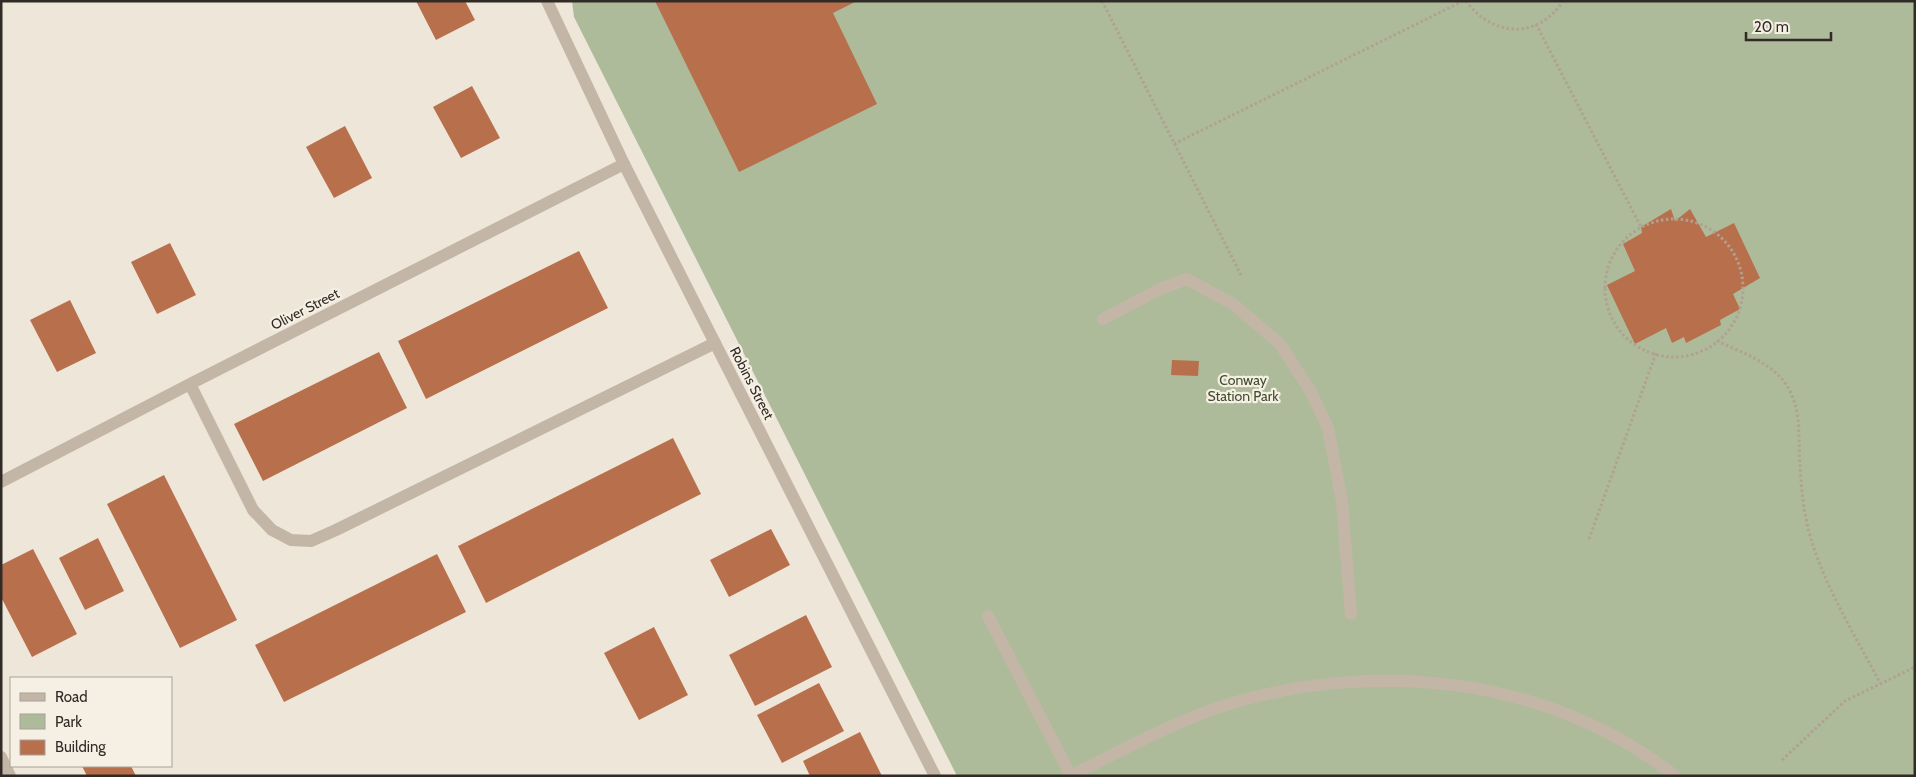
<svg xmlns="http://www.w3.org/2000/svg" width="1916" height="777" viewBox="0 0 1916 777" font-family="Cabin,sans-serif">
<rect width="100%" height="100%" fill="#eee6d9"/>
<path fill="#adbb9b" d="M 572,1 L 1915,1 L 1915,776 L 957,776 L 574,17 Z"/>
<path fill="#b86f4c" d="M 416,1 L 465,1 L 475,20 L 436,40 Z
M 655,1 L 857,1 L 833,13 L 877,104 L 739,172 Z
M 472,86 L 500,138 L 461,158 L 433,107 Z
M 345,126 L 372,178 L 334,198 L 306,147 Z
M 1671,209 L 1675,221 L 1690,209 L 1706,237 L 1734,223 L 1760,278 L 1733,294 L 1740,309 L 1720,320 L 1721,325 L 1686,343 L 1684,337 L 1672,343 L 1666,328 L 1635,344 L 1607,285 L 1635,271 L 1623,244 L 1642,233 L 1641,227 Z
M 170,243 L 196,295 L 157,314 L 131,262 Z
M 579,251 L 608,308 L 426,399 L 398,341 Z
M 70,300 L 96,353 L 57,372 L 30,320 Z
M 379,352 L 407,408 L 263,481 L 234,424 Z
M 1172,360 L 1199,361 L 1198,376 L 1171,375 Z
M 673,438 L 701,494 L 486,603 L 458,546 Z
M 164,475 L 237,620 L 180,648 L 107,504 Z
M 771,529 L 790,565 L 729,597 L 710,560 Z
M 98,538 L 124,591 L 85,610 L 59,558 Z
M 33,549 L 77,634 L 32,657 L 1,597 L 1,565 Z
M 437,554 L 466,612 L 284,702 L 255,645 Z
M 806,615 L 832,667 L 755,706 L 729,655 Z
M 654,627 L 688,695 L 639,720 L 604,653 Z
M 819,683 L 844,731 L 782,763 L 757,715 Z
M 860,732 L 882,776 L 810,776 L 803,761 Z
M 82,766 L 131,766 L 136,776 L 87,776 Z"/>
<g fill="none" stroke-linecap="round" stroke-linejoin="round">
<path stroke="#b0a191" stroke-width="3" stroke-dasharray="2.5 2.5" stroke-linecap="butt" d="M 1102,1 L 1242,277
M 1466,1 C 1492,37 1538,40 1563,1
M 1536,24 L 1641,227
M 1174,144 L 1463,1
M1605 288a69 69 0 1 1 138 0a69 69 0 1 1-138 0Z
M 1717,341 C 1741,352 1773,363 1787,386 C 1802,409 1798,438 1800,464 C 1801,485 1803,507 1808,528 C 1822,583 1854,633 1880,683
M 1589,539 L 1656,353
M 1782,760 L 1845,701 L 1915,667"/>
<path stroke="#c4b6a6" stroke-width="12" d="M 1103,319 L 1160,289 L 1187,279 L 1233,304 L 1280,344 L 1311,392 L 1328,428 L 1342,502 L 1351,614
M 988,616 L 1071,776
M 1070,776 C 1117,753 1162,728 1211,710 C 1364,657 1546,674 1675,776"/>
<path stroke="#c4b6a6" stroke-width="12" d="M 190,384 L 253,510 L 272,530 L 291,540 L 311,541 L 336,530 L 715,343
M 1,482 L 190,384 L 624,164
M 1,757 L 10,776"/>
<path stroke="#c4b6a6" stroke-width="12" d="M 547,1 L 624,164 L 935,776"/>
</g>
<g text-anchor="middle" stroke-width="4.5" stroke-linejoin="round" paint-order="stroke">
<g font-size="14" fill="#312b26" stroke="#f6efe4">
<text transform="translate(305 309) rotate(-27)" y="5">Oliver Street</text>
<text transform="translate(752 383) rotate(63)" y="5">Robins Street</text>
</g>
<g font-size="14" fill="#3e4d2d" stroke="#f6efe4">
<text x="1243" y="385">Conway<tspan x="1243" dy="16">Station Park</tspan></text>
</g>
</g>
<rect width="1916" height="777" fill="none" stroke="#312b26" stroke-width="5"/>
<rect x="10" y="677" width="162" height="90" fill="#f6efe4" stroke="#a7a198"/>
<rect x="20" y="693" width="25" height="8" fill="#c4b6a6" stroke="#a7a198"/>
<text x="55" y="702" font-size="15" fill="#312b26">Road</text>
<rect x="20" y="714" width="25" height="15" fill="#adbb9b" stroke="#a7a198"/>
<text x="55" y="727" font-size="15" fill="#312b26">Park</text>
<rect x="20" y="740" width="25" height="15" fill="#b86f4c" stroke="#a7a198"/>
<text x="55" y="752" font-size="15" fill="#312b26">Building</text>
<path d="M1746 32v8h85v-8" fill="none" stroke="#312b26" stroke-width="2.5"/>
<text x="1754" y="32" font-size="15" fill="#312b26" stroke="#f6efe4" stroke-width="4" paint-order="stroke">20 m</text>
</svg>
